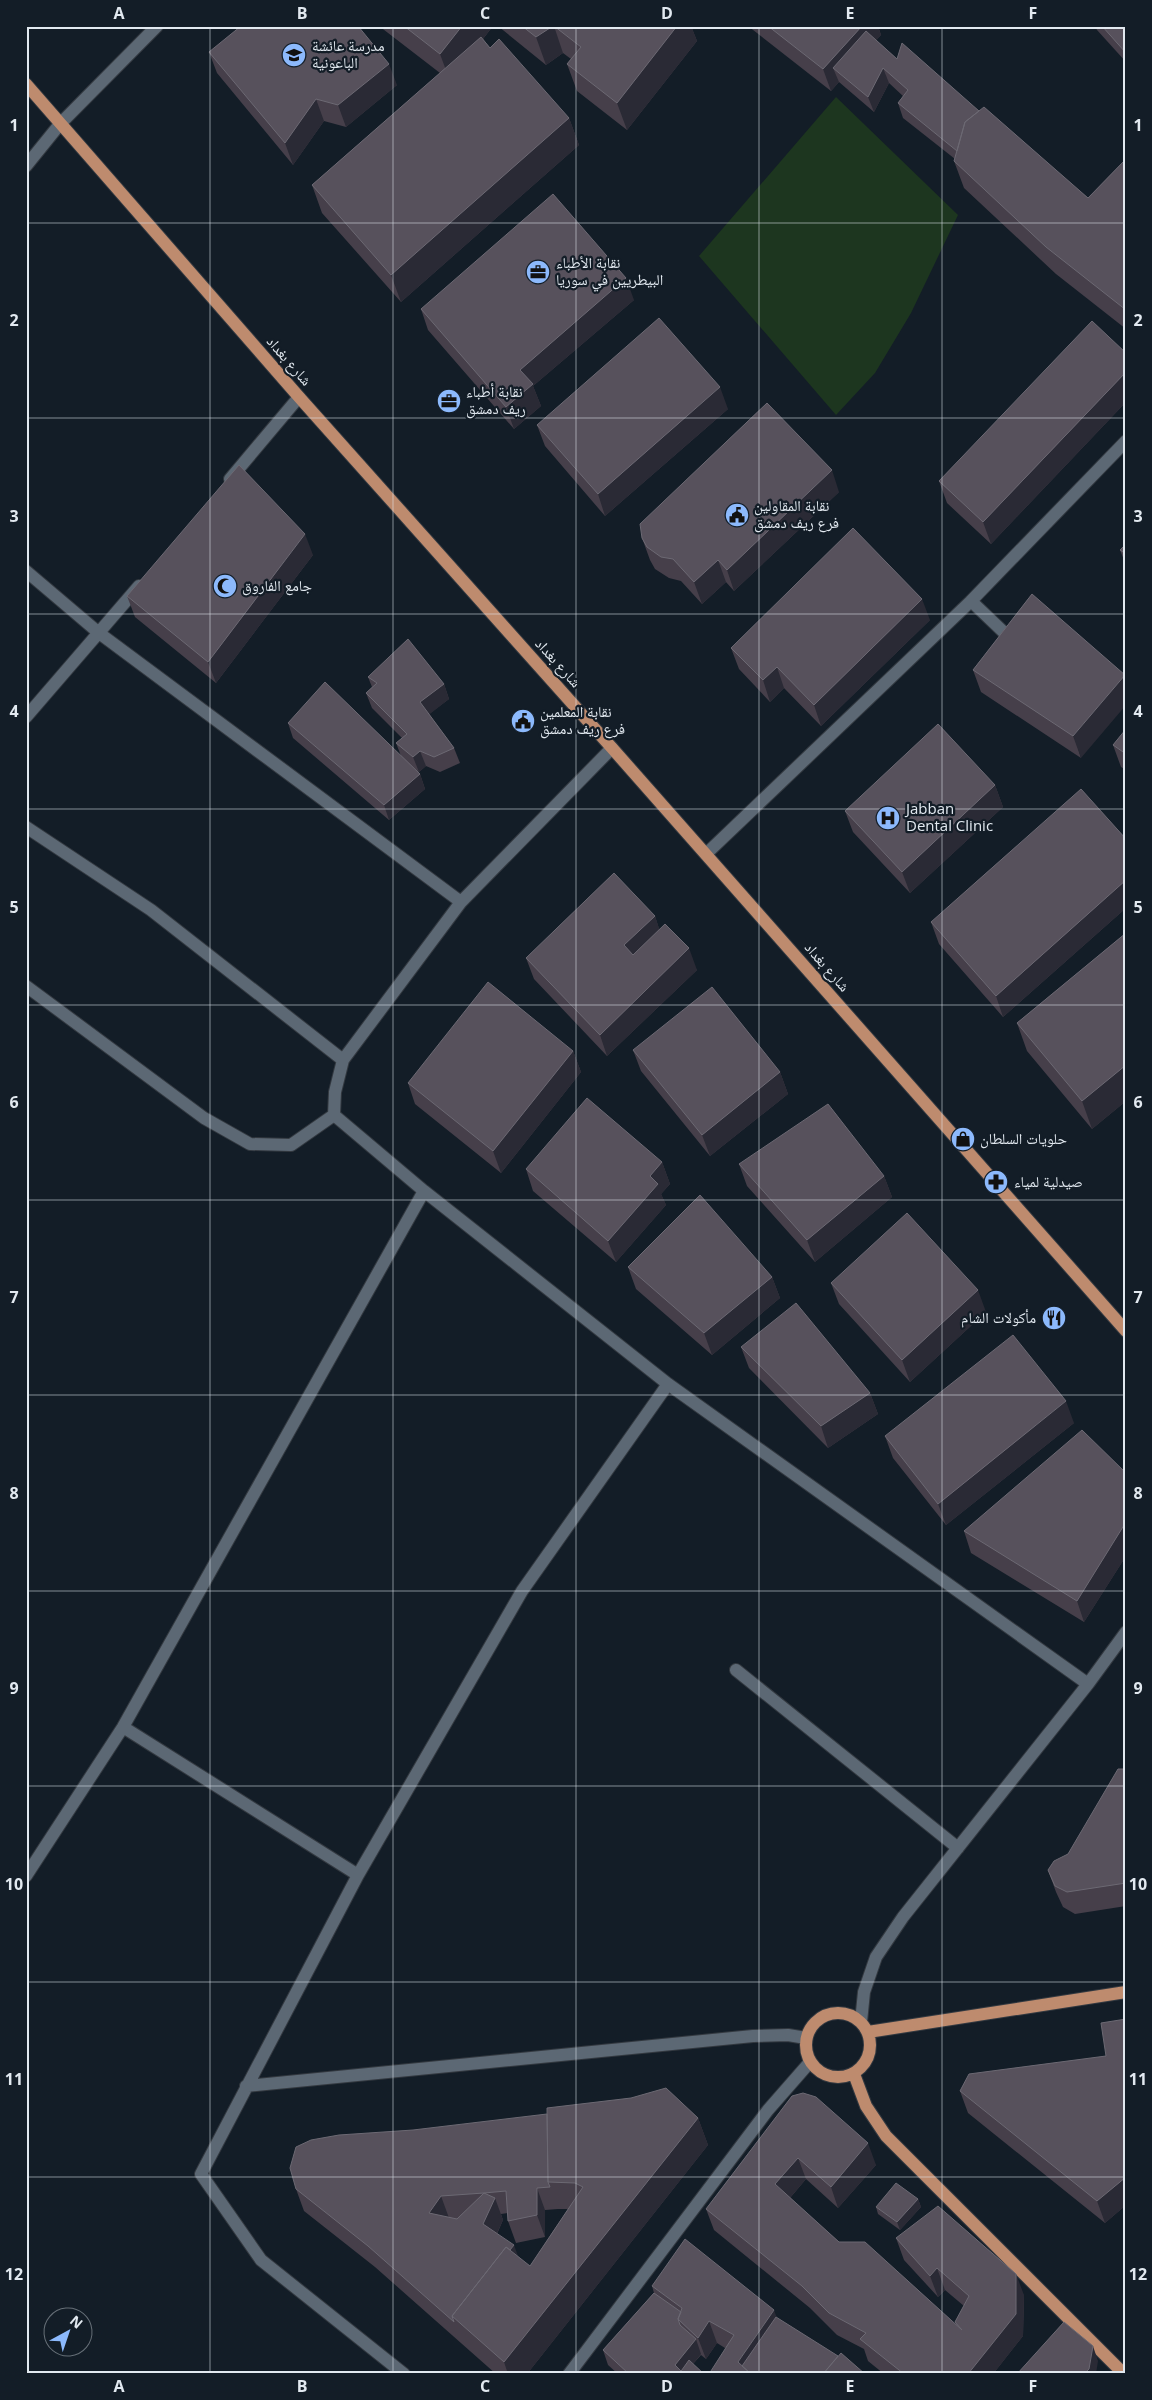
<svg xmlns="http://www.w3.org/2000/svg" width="1152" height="2400" viewBox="0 0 1152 2400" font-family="'Open Sans','Noto Naskh Arabic',sans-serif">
<rect width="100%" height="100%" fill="#131d27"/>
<path fill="#1d361f" d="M 836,97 L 958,215 L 911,313 L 875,373 L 836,415 L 699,256 Z"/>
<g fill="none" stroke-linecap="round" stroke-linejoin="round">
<g stroke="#333940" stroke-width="14">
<path id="minor" d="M 26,166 L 60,124 L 157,26
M 230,479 L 299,397
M 26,571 L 99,633 L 461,902
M 971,601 L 1015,643
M 26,717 L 139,586
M 26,827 L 151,910 L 343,1060
M 706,854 L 971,601 L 1126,441
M 26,986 L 204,1118 L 250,1144 L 291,1145 L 334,1115
M 334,1115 L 424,1191 L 668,1384 L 1088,1684
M 334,1115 L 335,1092 L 343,1060 L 461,902 L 612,748
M 736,1670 L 958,1848
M 123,1727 L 358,1875
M 26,1876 L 123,1727 L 424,1191
M 861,2022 L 864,1992 L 876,1957 L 903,1917 L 1088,1684 L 1126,1632
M 246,2086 L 753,2036 L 788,2035 L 806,2038
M 404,2374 L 261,2260 L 201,2174 L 358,1875 L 522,1591 L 668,1384
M 569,2374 L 768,2110 L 810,2062"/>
</g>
<g stroke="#333940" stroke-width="14">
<path id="major" d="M 26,84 L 299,397 L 612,748 L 1126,1331
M806 2045a32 32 0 1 1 64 0a32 32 0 1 1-64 0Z
M 868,2032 L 1126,1992
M 854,2074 L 866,2106 L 886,2136 L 1124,2374"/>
</g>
<use href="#minor" stroke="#5c6874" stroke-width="12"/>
<use href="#major" stroke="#be8b6e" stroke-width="12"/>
</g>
<path fill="#463f4a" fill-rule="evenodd" d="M 379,26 L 493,26 L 483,39 L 490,48 L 569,118 L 579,145 L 401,302 L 322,213 L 312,185 L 440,73 Z
M 498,26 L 691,26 L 697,41 L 627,130 L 577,91 L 567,64 L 571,59 L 563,53 L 546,65 Z
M 748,26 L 878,26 L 881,35 L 876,40 L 897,59 L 979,111 L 1088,198 L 1126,159 L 1126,329 L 1056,274 L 964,188 L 954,161 L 955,159 L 903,118 L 898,103 L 903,96 L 889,83 L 874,112 L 839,82 L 831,91 Z
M 1095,26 L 1126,26 L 1126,62 L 1097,30 Z
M 209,52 L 397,85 L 346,127 L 324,121 L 293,165 L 217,73 Z
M 634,300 L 533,386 L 541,406 L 514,429 L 428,330 L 421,309 Z
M 1126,353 L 1126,402 L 991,544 L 947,503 L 939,481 Z
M 728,409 L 605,516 L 545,446 L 537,425 Z
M 839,492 L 734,591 L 726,582 L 702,604 L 681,581 L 669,578 L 655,569 L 650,560 L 642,538 Z
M 1126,544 L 1126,565 L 1120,550 Z
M 313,555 L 216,683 L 135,617 L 127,596 Z
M 1032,594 L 1081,758 L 981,692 L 973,670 Z
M 930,620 L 821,726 L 784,688 L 770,702 L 739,669 L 731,648 Z
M 368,677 L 444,684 L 449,699 L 429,714 L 454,748 L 460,763 L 440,772 L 426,766 L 419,772 L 410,765 L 420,774 L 425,789 L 389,820 L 293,738 L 288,723 L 401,756 L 396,743 L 402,738 L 372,708 L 366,693 L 372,687 Z
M 1126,729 L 1126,770 L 1121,767 L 1113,745 Z
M 995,785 L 1003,807 L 910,893 L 853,832 L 845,811 Z
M 1126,839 L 1126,908 L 1003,1017 L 939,944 L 931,922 Z
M 655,916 L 659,929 L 697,970 L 607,1056 L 534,979 L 526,958 Z
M 1126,933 L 1126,1101 L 1092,1129 L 1027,1051 L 1017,1023 Z
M 633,1050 L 780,1072 L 788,1094 L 710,1156 L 641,1071 Z
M 573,1051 L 581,1072 L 501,1173 L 415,1104 L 408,1083 Z
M 662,1162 L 670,1184 L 661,1194 L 666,1205 L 616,1262 L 533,1191 L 526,1169 Z
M 739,1164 L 884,1176 L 892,1197 L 815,1262 L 747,1186 Z
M 628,1267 L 772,1277 L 780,1298 L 712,1355 L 636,1289 Z
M 831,1283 L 986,1312 L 910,1382 L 839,1304 Z
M 741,1347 L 870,1393 L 878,1414 L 828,1448 L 749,1368 Z
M 1074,1423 L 946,1525 L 893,1458 L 885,1436 Z
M 1126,1473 L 1126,1556 L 1084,1622 L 971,1553 L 964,1531 Z
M 1126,1769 L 1126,1906 L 1075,1914 L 1063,1907 L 1056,1892 L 1048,1870 L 1068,1854 Z
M 1126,2019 L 1126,2205 L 1105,2223 L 968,2113 L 960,2091 L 1106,2056 Z
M 792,2096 L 876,2165 L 838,2208 L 806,2179 L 790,2198 L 839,2242 L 956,2324 L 955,2322 L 964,2306 L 945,2290 L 938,2297 L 904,2260 L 896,2238 L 1024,2295 L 1023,2336 L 993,2374 L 884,2374 L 868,2361 L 864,2349 L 837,2335 L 810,2308 L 714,2230 L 706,2209 Z
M 698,2118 L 708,2145 L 527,2374 L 496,2374 L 375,2267 L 304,2211 L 296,2189 ZM 558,2209 L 568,2209 L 530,2266 L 518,2257 L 497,2234 L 503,2220 L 501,2214 L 508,2213 L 508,2221 L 516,2243 L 545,2237 L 545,2210 Z
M 918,2199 L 921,2207 L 900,2230 L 878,2214 L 876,2207 Z
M 652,2286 L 776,2317 L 725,2348 L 717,2343 L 706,2359 L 701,2355 L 693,2364 L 704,2374 L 618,2374 L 608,2365 L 603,2350 L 654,2293 Z"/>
<path fill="#2a2a35" d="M 462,26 L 493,26 L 450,81 L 440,54 Z
M 553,26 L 554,26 L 563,53 L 546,65 L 536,37 Z
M 677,26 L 691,26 L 697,41 L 627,130 L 617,103 Z
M 862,26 L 878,26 L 881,35 L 844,77 L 833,68 L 839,82 L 831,91 L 823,69 Z
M 389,64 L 397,85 L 346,127 L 338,105 Z
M 883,68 L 889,83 L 874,112 L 868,97 Z
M 316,99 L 324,121 L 293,165 L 285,143 Z
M 569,118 L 579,145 L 401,302 L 391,275 Z
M 626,278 L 634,300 L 533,386 L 541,406 L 514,429 L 506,407 L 520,370 Z
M 1126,372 L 1126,402 L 991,544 L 983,522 Z
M 720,387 L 728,409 L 605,516 L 598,494 Z
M 832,470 L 839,492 L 734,591 L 727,570 Z
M 305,534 L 313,555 L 216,683 L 208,662 Z
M 718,560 L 726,582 L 702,604 L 694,582 Z
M 922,599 L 930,620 L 821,726 L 814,705 Z
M 777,667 L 784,688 L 770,702 L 763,680 Z
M 1125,675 L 1126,705 L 1081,758 L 1073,736 Z
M 444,684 L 449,699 L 426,717 L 420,702 Z
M 420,751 L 426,766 L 419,772 L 413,757 Z
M 420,774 L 425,789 L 389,820 L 384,805 Z
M 995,785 L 1003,807 L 910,893 L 902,872 Z
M 1126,880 L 1126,908 L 1003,1017 L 996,996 Z
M 655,916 L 662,937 L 632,967 L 624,945 Z
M 689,948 L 697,970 L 607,1056 L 600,1035 Z
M 573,1051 L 581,1072 L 501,1173 L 493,1151 Z
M 1126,1065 L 1126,1101 L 1092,1129 L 1082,1101 Z
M 780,1072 L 788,1094 L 710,1156 L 702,1135 Z
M 662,1162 L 670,1184 L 661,1194 L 666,1205 L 616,1262 L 608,1241 L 650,1176 Z
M 884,1176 L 892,1197 L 815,1262 L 807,1240 Z
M 772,1277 L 780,1298 L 712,1355 L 704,1333 Z
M 978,1290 L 986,1312 L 910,1382 L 902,1360 Z
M 870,1393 L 878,1414 L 828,1448 L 821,1426 Z
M 1066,1401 L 1074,1423 L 946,1525 L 938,1504 Z
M 1126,1522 L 1126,1556 L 1084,1622 L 1077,1601 Z
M 698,2118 L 708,2145 L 527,2374 L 508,2374 L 504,2362 Z
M 868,2143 L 876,2165 L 838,2208 L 831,2187 Z
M 798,2158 L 806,2179 L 783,2206 L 775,2184 Z
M 1126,2177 L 1126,2205 L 1105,2223 L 1097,2201 Z
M 537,2188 L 545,2210 L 545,2237 L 537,2215 Z
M 441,2196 L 449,2218 L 429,2213 Z
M 495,2198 L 503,2220 L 491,2246 L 483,2224 Z
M 918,2199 L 921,2207 L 900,2230 L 897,2222 Z
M 514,2245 L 522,2267 L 456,2319 Z
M 937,2268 L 945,2290 L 938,2297 L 930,2276 Z
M 1016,2274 L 1024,2295 L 1023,2336 L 993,2374 L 968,2374 Z
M 774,2310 L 782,2332 L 746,2374 L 738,2362 Z
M 709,2321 L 717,2343 L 706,2359 L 698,2338 Z
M 696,2339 L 701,2354 L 685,2374 L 678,2374 L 675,2365 Z
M 1093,2346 L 1098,2361 L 1096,2374 L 1084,2374 Z"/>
<path fill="#57515c" stroke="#6c6973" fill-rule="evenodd" d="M 241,26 L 358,26 L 389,64 L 338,105 L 316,99 L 285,143 L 209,52 Z
M 404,26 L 462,26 L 440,54 Z
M 522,26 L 553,26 L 536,37 Z
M 554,26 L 677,26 L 617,103 L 567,64 L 581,47 Z
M 768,26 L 862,26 L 823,69 Z
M 1102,26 L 1126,26 L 1126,53 Z
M 866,31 L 897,59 L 902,43 L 979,111 L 965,122 L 957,151 L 898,103 L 908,90 L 883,68 L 868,97 L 833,68 Z
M 481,37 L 490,48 L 499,39 L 569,118 L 391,275 L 312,185 Z
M 984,107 L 1088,198 L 1126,159 L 1126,310 L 1046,247 L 954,161 L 965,122 Z
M 553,194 L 626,278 L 520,370 L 533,384 L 506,407 L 421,309 Z
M 659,318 L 720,387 L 598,494 L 537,425 Z
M 1092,321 L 1126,353 L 1126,372 L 983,522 L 939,481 Z
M 767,403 L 832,470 L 727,570 L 718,560 L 694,582 L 673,559 L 661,557 L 647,547 L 642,538 L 640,524 Z
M 239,465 L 305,534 L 208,662 L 127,596 Z
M 853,528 L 922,599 L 814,705 L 777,667 L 763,680 L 731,648 Z
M 1126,544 L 1126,554 L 1120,550 Z
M 1032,594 L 1125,675 L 1073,736 L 973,670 Z
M 408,639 L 444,684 L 420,702 L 454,748 L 434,757 L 420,751 L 413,757 L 396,743 L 407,734 L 366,693 L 377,683 L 368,677 Z
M 325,682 L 420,774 L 384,805 L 288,723 Z
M 938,724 L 995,785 L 902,872 L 845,811 Z
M 1126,729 L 1126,754 L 1113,745 Z
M 1081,789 L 1126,839 L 1126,880 L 996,996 L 931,922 Z
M 614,873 L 655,916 L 624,945 L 633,955 L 665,924 L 689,948 L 600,1035 L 526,958 Z
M 1126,933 L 1126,1065 L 1082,1101 L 1017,1023 Z
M 488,982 L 573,1051 L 493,1151 L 408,1083 Z
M 712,987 L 780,1072 L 702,1135 L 633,1050 Z
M 587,1098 L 662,1162 L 650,1176 L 658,1184 L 608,1241 L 526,1169 Z
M 828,1104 L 884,1176 L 807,1240 L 739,1164 Z
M 700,1195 L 772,1277 L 704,1333 L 628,1267 Z
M 907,1213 L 978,1290 L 902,1360 L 831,1283 Z
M 796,1303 L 870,1393 L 821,1426 L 741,1347 Z
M 1013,1335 L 1066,1401 L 938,1504 L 885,1436 Z
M 1082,1430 L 1126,1473 L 1126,1522 L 1077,1601 L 964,1531 Z
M 1118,1769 L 1126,1769 L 1126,1883 L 1067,1892 L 1055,1886 L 1048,1870 L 1054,1861 L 1068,1854 Z
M 1126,2019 L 1126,2177 L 1097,2201 L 960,2091 L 969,2074 L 1106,2056 L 1101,2023 Z
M 666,2088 L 698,2118 L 504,2362 L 452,2316 L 506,2247 L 530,2266 L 583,2187 L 575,2183 L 548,2182 L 547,2108 L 631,2098 Z
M 803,2093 L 816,2097 L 868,2143 L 831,2187 L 798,2158 L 775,2184 L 839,2242 L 865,2242 L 962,2330 L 955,2322 L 969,2296 L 937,2268 L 930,2276 L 896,2238 L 938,2206 L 1016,2274 L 1016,2314 L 968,2374 L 904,2374 L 860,2339 L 866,2333 L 829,2313 L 802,2286 L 706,2209 L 792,2096 Z
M 547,2114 L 548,2182 L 550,2187 L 537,2188 L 537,2215 L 508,2221 L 506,2191 L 484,2193 L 495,2198 L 483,2224 L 514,2245 L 510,2250 L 506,2247 L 452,2316 L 454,2322 L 368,2246 L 296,2189 L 290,2168 L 296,2147 L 311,2140 L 339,2135 L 413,2130 ZM 484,2193 L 457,2219 L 429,2213 L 441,2196 Z
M 896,2183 L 918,2199 L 897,2222 L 876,2207 Z
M 685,2239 L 774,2310 L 738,2362 L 751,2374 L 709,2374 L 734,2335 L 709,2321 L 698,2338 L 678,2319 L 682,2308 L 652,2286 Z
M 654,2293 L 681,2312 L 678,2319 L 680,2325 L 696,2339 L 675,2365 L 681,2371 L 679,2374 L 629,2374 L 603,2350 Z
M 776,2317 L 838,2356 L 823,2374 L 751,2374 L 742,2366 Z
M 1064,2322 L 1093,2346 L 1089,2369 L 1084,2374 L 1017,2374 Z
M 841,2353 L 865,2374 L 823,2374 Z
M 689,2360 L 704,2374 L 679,2374 Z"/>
<path fill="none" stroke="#e2e9f0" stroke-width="1" stroke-opacity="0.55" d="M 210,26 L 210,2374M 393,26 L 393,2374M 576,26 L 576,2374M 759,26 L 759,2374M 942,26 L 942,2374M 26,223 L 1126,223M 26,418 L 1126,418M 26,614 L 1126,614M 26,809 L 1126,809M 26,1005 L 1126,1005M 26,1200 L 1126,1200M 26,1395 L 1126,1395M 26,1591 L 1126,1591M 26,1786 L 1126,1786M 26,1982 L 1126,1982M 26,2177 L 1126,2177"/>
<defs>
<g id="school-disc" transform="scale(1.25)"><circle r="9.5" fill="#8cb9fc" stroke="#131d27"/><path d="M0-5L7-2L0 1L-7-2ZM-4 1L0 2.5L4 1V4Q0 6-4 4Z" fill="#111"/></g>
<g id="office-disc" transform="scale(1.25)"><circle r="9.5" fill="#8cb9fc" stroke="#131d27"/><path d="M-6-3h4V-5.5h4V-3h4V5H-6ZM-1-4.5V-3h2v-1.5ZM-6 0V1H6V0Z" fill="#111"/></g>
<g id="civic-disc" transform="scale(1.25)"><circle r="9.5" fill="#8cb9fc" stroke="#131d27"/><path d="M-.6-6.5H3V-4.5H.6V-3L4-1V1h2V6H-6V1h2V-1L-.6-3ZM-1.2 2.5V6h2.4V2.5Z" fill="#111"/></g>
<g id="mosque-disc" transform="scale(1.25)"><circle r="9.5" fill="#8cb9fc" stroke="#131d27"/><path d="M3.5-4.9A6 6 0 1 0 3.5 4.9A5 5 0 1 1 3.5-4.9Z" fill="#111"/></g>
<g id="hospital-disc" transform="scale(1.25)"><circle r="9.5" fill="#8cb9fc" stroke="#131d27"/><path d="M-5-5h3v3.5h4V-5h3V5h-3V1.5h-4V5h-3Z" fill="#111"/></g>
<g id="shop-disc" transform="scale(1.25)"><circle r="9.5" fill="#8cb9fc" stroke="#131d27"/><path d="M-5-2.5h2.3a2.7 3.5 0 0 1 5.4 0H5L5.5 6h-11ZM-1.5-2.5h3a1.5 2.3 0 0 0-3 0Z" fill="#111"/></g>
<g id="pharmacy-disc" transform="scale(1.25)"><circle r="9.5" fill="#8cb9fc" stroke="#131d27"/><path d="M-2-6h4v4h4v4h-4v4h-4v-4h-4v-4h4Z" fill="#111"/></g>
<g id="restaurant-disc" transform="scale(1.25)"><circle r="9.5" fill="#8cb9fc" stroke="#131d27"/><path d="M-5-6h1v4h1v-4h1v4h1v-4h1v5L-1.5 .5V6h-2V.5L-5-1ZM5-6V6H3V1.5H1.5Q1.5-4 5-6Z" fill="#111"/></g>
</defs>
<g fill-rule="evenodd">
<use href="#school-disc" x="294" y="55"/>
<use href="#office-disc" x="538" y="272"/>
<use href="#office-disc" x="449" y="401"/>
<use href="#civic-disc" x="737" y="515"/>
<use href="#mosque-disc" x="225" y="586"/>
<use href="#civic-disc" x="523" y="721"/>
<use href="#hospital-disc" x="888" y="818"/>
<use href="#shop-disc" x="963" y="1139"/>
<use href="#pharmacy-disc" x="996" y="1182"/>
<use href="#restaurant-disc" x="1054" y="1318"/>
</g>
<g text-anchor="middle" stroke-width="4.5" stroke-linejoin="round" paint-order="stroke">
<g font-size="15" fill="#e2e9f0" stroke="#131d27" text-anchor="start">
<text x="312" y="51">مدرسة عائشة<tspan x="312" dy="17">الباعونية</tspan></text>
<text x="556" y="268">نقابة الأطباء<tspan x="556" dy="17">البيطريين في سوريا</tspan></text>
<text x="466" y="397">نقابة أطباء<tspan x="466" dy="17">ريف دمشق</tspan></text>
<text x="754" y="511">نقابة المقاولين<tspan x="754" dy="17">فرع ريف دمشق</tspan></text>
<text x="242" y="591">جامع الفاروق</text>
<text x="540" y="717">نقابة المعلمين<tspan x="540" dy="17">فرع ريف دمشق</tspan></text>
<text x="906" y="814">Jabban<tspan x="906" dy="17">Dental Clinic</tspan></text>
<text x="980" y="1144">حلويات السلطان</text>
<text x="1014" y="1187">صيدلية لمياء</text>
<text x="1036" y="1323" text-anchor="end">مأكولات الشام</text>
</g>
<g font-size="15" fill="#e2e9f0" stroke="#131d27">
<text transform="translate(289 361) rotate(49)" y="5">شارع بغداد</text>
<text transform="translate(558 663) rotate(48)" y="5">شارع بغداد</text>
<text transform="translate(827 967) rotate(49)" y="5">شارع بغداد</text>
</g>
</g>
<rect width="1152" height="2400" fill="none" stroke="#131d27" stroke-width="55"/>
<g transform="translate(68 2332) rotate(40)"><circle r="24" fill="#131d27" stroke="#666f77"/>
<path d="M0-4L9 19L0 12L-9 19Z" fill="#8cb9fc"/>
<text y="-8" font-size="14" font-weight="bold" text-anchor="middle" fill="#e2e9f0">N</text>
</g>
<rect x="28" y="28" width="1096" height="2344" fill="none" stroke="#e2e9f0" stroke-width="2"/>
<g font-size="16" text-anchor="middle" font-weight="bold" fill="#e2e9f0">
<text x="119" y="19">A</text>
<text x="302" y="19">B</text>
<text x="485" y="19">C</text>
<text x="667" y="19">D</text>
<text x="850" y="19">E</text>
<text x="1033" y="19">F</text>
<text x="14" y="131">1</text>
<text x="1138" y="131">1</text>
<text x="14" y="326">2</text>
<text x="1138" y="326">2</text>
<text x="14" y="522">3</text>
<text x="1138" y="522">3</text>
<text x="14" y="717">4</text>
<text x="1138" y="717">4</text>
<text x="14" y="913">5</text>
<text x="1138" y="913">5</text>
<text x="14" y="1108">6</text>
<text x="1138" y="1108">6</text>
<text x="14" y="1303">7</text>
<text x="1138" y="1303">7</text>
<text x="14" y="1499">8</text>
<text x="1138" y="1499">8</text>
<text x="14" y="1694">9</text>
<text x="1138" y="1694">9</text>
<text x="14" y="1890">10</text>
<text x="1138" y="1890">10</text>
<text x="14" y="2085">11</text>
<text x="1138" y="2085">11</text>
<text x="14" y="2280">12</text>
<text x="1138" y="2280">12</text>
<text x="119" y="2392">A</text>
<text x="302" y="2392">B</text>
<text x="485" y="2392">C</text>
<text x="667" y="2392">D</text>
<text x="850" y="2392">E</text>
<text x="1033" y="2392">F</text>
</g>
</svg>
